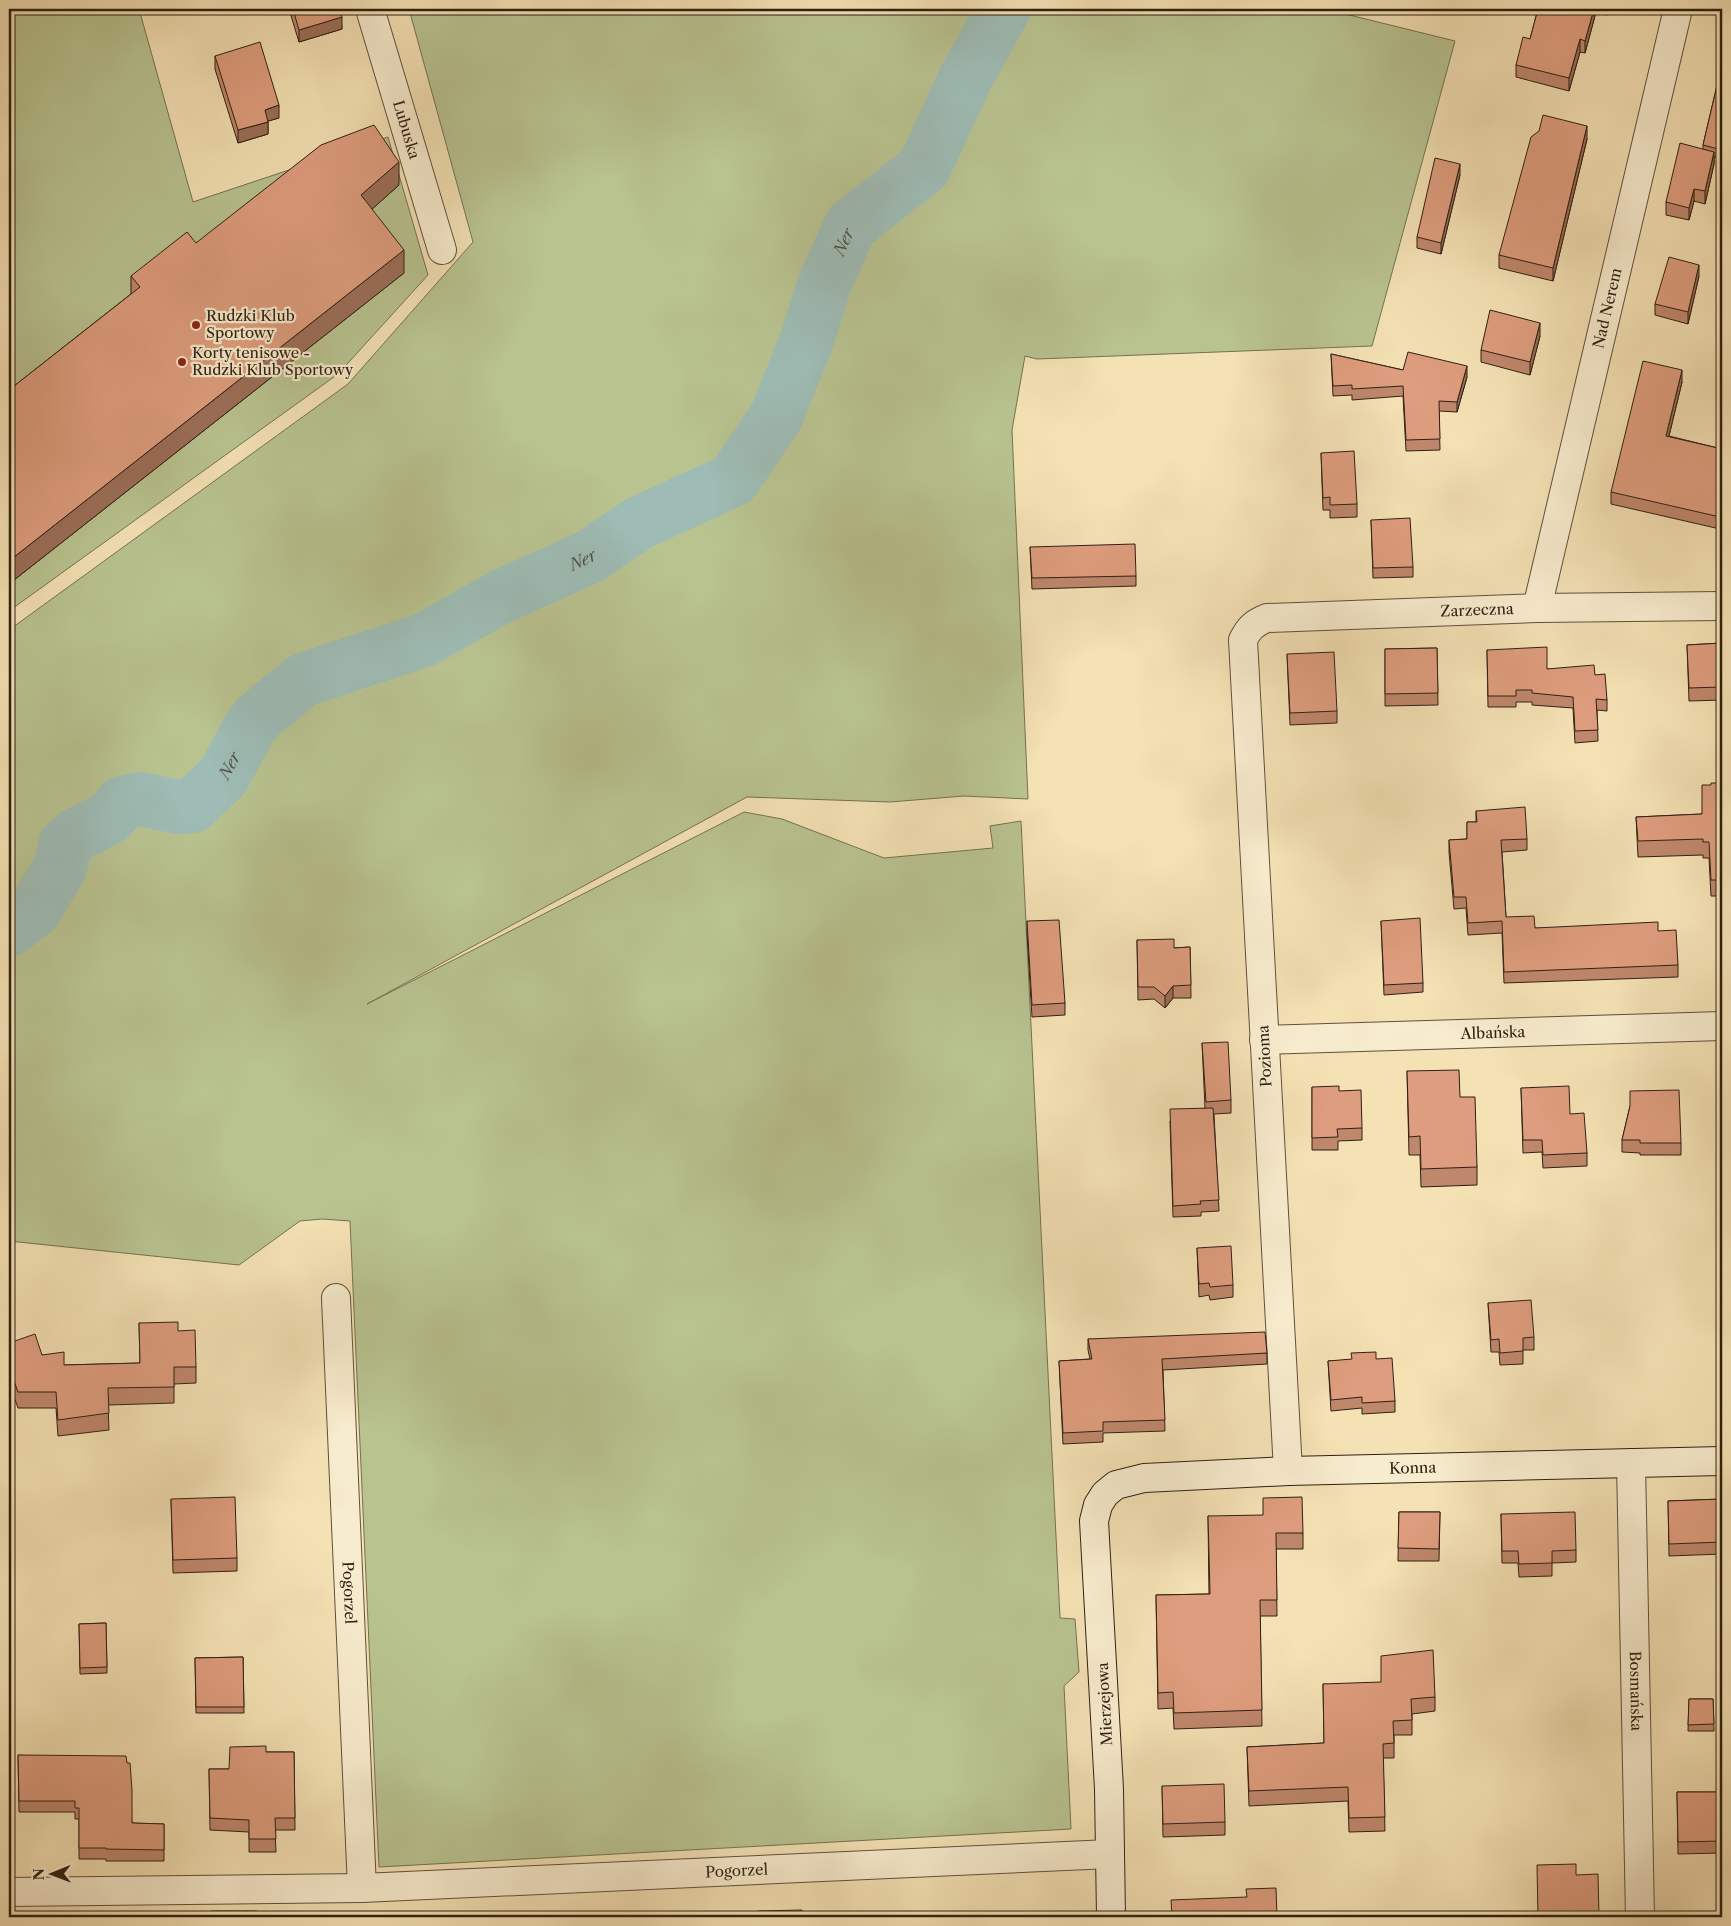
<svg xmlns="http://www.w3.org/2000/svg" width="1731" height="1926" viewBox="0 0 1731 1926" font-family="'Libre Caslon Text',serif">
<rect width="100%" height="100%" fill="#f4e1b4"/>
<filter id="stains"><feTurbulence type="fractalNoise" baseFrequency=".004" numOctaves="4"/><feColorMatrix values="0 0 0 0 .2 0 0 0 0 .09 0 0 0 0 .02 0 0 0 .5 -.17"/></filter>
<radialGradient id="worn" r=".72"><stop offset=".6" stop-color="#630" stop-opacity="0"/><stop offset="1" stop-color="#630" stop-opacity=".3"/></radialGradient>
<path fill="#b8c390" stroke="#747252" d="M 9,9 L 139,9 L 193,202 L 388,137 L 428,275 L 338,374 L 9,611 Z
M 409,9 L 1325,9 L 1455,41 L 1372,346 L 1037,359 L 1025,356 L 1012,430 L 1028,799 L 964,796 L 890,802 L 747,797 L 367,1004 L 744,812 L 782,819 L 884,858 L 993,848 L 990,826 L 1021,821 L 1060,1618 L 1075,1619 L 1079,1672 L 1064,1686 L 1071,1829 L 379,1867 L 350,1221 L 322,1219 L 300,1221 L 239,1265 L 9,1241 L 9,630 L 348,384 L 473,242 Z"/>
<g fill="none" stroke-linecap="round" stroke-linejoin="round">
<path stroke="#9ebcb5" stroke-width="54" id="s1" d="M 9,930 L 34,911 L 60,868 L 65,845 L 76,835 L 109,818 L 122,803 L 139,799 L 179,807 L 192,806 L 223,777 L 249,729 L 258,717 L 303,680 L 424,640 L 502,596 L 589,557 L 639,523 L 733,480 L 776,417 L 807,340 L 824,285 L 851,225 L 924,168 L 966,77 L 1004,9"/>
<g stroke="#60503b" stroke-width="30">
<g id="street">
<path id="s2" d="M 370,9 L 442,250"/>
<path id="s3" d="M 1537,608 L 1678,9"/>
<path id="s4" d="M 1264,1040 L 1722,1026"/>
<path id="s5" d="M 336,1298 L 362,1888"/>
<path id="s6" d="M 1631,1463 L 1640,1917"/>
<path id="s7" d="M 1288,1471 L 1243,640 C 1249,628 1254,623 1267,618 L 1537,608 L 1722,606"/>
<path id="s8" d="M 9,1892 L 362,1888 L 1110,1854"/>
</g>
</g>
<g stroke="#2f2013" stroke-width="30">
<g id="secondary">
<path id="s9" d="M 1111,1917 L 1109,1789 L 1094,1521 L 1098,1505 L 1105,1494 L 1116,1485 L 1144,1478 L 1288,1471 L 1722,1461"/>
</g>
</g>
<use href="#street" stroke="#f8ecce" stroke-width="28"/>
<use href="#secondary" stroke="#f8ecce" stroke-width="28"/>
</g>
<path fill="#bf876c" stroke="#2f2013" d="M 289,9 L 340,9 L 342,29 L 299,42 Z
M 1348,9 L 1365,9 L 1363,13 Z
M 1538,9 L 1609,9 L 1607,15 L 1596,12 L 1585,53 L 1580,52 L 1569,91 L 1516,77 L 1516,65 L 1530,39 Z
M 215,56 L 279,118 L 268,121 L 268,134 L 238,143 L 215,69 Z
M 1722,64 L 1722,159 L 1714,157 L 1714,164 L 1705,204 L 1694,201 L 1689,220 L 1666,215 L 1666,202 L 1703,149 L 1703,145 Z
M 1587,139 L 1553,281 L 1499,268 L 1499,255 Z
M 1460,175 L 1441,254 L 1417,248 L 1417,237 Z
M 399,185 L 372,209 L 404,273 L 9,584 L 9,390 L 131,294 L 131,276 L 196,243 Z
M 1699,276 L 1688,324 L 1655,315 L 1655,304 Z
M 1540,336 L 1530,375 L 1481,362 L 1481,350 Z
M 1331,354 L 1403,370 L 1467,377 L 1457,412 L 1439,411 L 1440,450 L 1406,451 L 1403,396 L 1352,400 L 1352,395 L 1333,396 Z
M 1682,382 L 1669,436 L 1722,449 L 1722,535 L 1720,535 L 1720,529 L 1611,504 L 1611,492 Z
M 1321,453 L 1357,504 L 1357,517 L 1330,518 L 1330,510 L 1323,510 Z
M 1371,520 L 1413,567 L 1413,577 L 1373,578 Z
M 1030,547 L 1136,576 L 1136,586 L 1032,589 Z
M 1722,643 L 1722,700 L 1689,701 L 1687,645 Z
M 1437,648 L 1438,705 L 1385,706 L 1385,649 Z
M 1487,650 L 1547,669 L 1595,675 L 1607,700 L 1607,711 L 1597,710 L 1598,741 L 1575,743 L 1573,708 L 1532,705 L 1532,702 L 1516,702 L 1516,707 L 1488,707 Z
M 1287,654 L 1337,711 L 1337,723 L 1290,725 Z
M 1722,783 L 1722,952 L 1717,896 L 1711,896 L 1709,858 L 1703,858 L 1703,855 L 1638,857 L 1636,817 L 1702,814 L 1711,785 Z
M 1476,811 L 1527,839 L 1527,850 L 1502,852 L 1506,917 L 1535,928 L 1658,931 L 1678,965 L 1678,977 L 1504,983 L 1502,933 L 1468,935 L 1466,908 L 1454,909 L 1449,852 L 1449,840 L 1467,839 L 1467,822 L 1476,822 Z
M 1027,921 L 1065,1003 L 1065,1015 L 1032,1017 L 1027,934 Z
M 1381,921 L 1423,983 L 1423,992 L 1384,995 Z
M 1137,940 L 1174,948 L 1190,947 L 1191,998 L 1173,998 L 1165,1008 L 1154,999 L 1138,1000 Z
M 1202,1043 L 1231,1100 L 1231,1113 L 1214,1114 L 1219,1211 L 1201,1212 L 1201,1216 L 1173,1217 L 1170,1121 L 1205,1108 Z
M 1407,1071 L 1460,1097 L 1477,1167 L 1477,1185 L 1421,1187 L 1420,1155 L 1409,1155 Z
M 1312,1087 L 1362,1128 L 1362,1140 L 1338,1141 L 1338,1150 L 1312,1150 Z
M 1521,1088 L 1570,1114 L 1587,1153 L 1587,1166 L 1543,1168 L 1542,1152 L 1523,1153 Z
M 1630,1106 L 1681,1143 L 1681,1155 L 1640,1155 L 1640,1153 L 1622,1152 L 1622,1140 Z
M 1197,1248 L 1233,1285 L 1233,1297 L 1210,1300 L 1209,1295 L 1199,1297 Z
M 1488,1303 L 1534,1337 L 1534,1350 L 1523,1350 L 1523,1364 L 1500,1365 L 1499,1352 L 1491,1352 Z
M 139,1323 L 178,1331 L 196,1367 L 196,1383 L 174,1384 L 174,1403 L 108,1405 L 109,1430 L 58,1436 L 56,1408 L 18,1408 L 9,1383 L 9,1343 L 42,1355 L 64,1365 L 140,1363 Z
M 1088,1339 L 1267,1353 L 1267,1364 L 1163,1370 L 1165,1431 L 1103,1433 L 1103,1442 L 1063,1444 L 1059,1361 L 1090,1359 L 1088,1350 Z
M 1376,1359 L 1395,1401 L 1395,1412 L 1362,1414 L 1362,1408 L 1331,1411 L 1328,1361 Z
M 171,1499 L 237,1558 L 237,1571 L 173,1573 Z
M 1722,1499 L 1722,1554 L 1669,1556 L 1668,1501 Z
M 1399,1512 L 1440,1512 L 1439,1561 L 1398,1561 Z
M 1501,1514 L 1576,1550 L 1576,1562 L 1552,1563 L 1552,1576 L 1519,1577 L 1518,1563 L 1502,1563 Z
M 1208,1516 L 1303,1533 L 1303,1549 L 1276,1549 L 1277,1616 L 1260,1616 L 1262,1726 L 1174,1729 L 1173,1708 L 1158,1709 L 1156,1595 L 1209,1594 Z
M 106,1623 L 107,1673 L 80,1674 L 79,1624 Z
M 243,1657 L 244,1713 L 196,1713 L 195,1658 Z
M 1323,1684 L 1435,1697 L 1435,1711 L 1412,1714 L 1412,1735 L 1394,1735 L 1394,1758 L 1383,1758 L 1385,1831 L 1349,1832 L 1348,1801 L 1249,1806 L 1247,1747 L 1324,1743 Z
M 1689,1699 L 1713,1699 L 1714,1731 L 1688,1731 Z
M 266,1752 L 294,1752 L 295,1830 L 275,1830 L 276,1852 L 249,1852 L 249,1832 L 210,1830 L 209,1769 L 229,1769 Z
M 18,1755 L 127,1763 L 132,1823 L 164,1824 L 164,1861 L 106,1861 L 106,1859 L 79,1859 L 79,1819 L 75,1819 L 75,1812 L 19,1812 Z
M 1162,1786 L 1225,1822 L 1225,1835 L 1163,1837 Z
M 1677,1792 L 1722,1792 L 1722,1853 L 1678,1854 Z"/>
<path fill="#9b6e58" stroke="#2f2013" d="M 1594,9 L 1596,9 L 1596,12 L 1585,53 L 1585,41 Z
M 342,17 L 342,29 L 299,42 L 299,30 Z
M 1580,39 L 1580,52 L 1569,91 L 1569,78 Z
M 279,105 L 279,118 L 265,122 L 265,110 Z
M 268,122 L 268,134 L 238,143 L 238,130 Z
M 1587,126 L 1587,139 L 1553,281 L 1553,268 Z
M 1714,152 L 1714,164 L 1705,204 L 1705,191 Z
M 399,162 L 399,185 L 361,219 L 361,195 Z
M 1460,164 L 1460,175 L 1441,254 L 1441,243 Z
M 1694,189 L 1694,201 L 1689,220 L 1689,208 Z
M 404,250 L 404,273 L 9,584 L 9,561 Z
M 1699,265 L 1699,276 L 1688,324 L 1688,312 Z
M 1540,323 L 1540,336 L 1530,375 L 1530,362 Z
M 1467,366 L 1467,377 L 1457,412 L 1457,402 Z
M 1682,370 L 1682,382 L 1666,448 L 1666,436 Z
M 1173,986 L 1173,998 L 1165,1008 L 1165,996 Z"/>
<path fill="#de9d7e" stroke="#2f2013" d="M 293,9 L 340,9 L 342,17 L 299,30 Z
M 1538,9 L 1594,9 L 1585,41 L 1580,39 L 1569,78 L 1516,65 L 1523,37 L 1530,39 Z
M 260,42 L 279,105 L 265,110 L 268,122 L 238,130 L 215,56 Z
M 1722,64 L 1722,150 L 1703,145 Z
M 1543,115 L 1587,126 L 1553,268 L 1499,255 L 1531,137 L 1539,131 Z
M 374,125 L 399,162 L 361,195 L 404,250 L 9,561 L 9,390 L 140,287 L 131,276 L 187,232 L 196,243 L 321,145 Z
M 1680,143 L 1714,152 L 1705,191 L 1694,189 L 1689,208 L 1666,202 Z
M 1435,158 L 1460,164 L 1441,243 L 1417,237 Z
M 1669,257 L 1699,265 L 1688,312 L 1655,304 Z
M 1490,310 L 1540,323 L 1530,362 L 1481,350 Z
M 1408,352 L 1467,366 L 1457,402 L 1439,401 L 1440,439 L 1406,440 L 1403,386 L 1352,389 L 1352,385 L 1333,386 L 1331,354 L 1403,370 Z
M 1643,361 L 1682,370 L 1666,436 L 1722,449 L 1722,522 L 1720,522 L 1720,517 L 1611,492 Z
M 1354,451 L 1357,504 L 1330,505 L 1330,497 L 1323,498 L 1321,453 Z
M 1410,518 L 1413,567 L 1373,568 L 1371,520 Z
M 1135,544 L 1136,576 L 1032,578 L 1030,547 Z
M 1722,643 L 1722,687 L 1689,688 L 1687,645 Z
M 1547,647 L 1547,669 L 1594,665 L 1595,675 L 1605,674 L 1607,700 L 1596,699 L 1598,730 L 1575,731 L 1573,697 L 1532,693 L 1532,690 L 1516,690 L 1516,696 L 1488,696 L 1487,650 Z
M 1437,648 L 1438,693 L 1385,694 L 1385,649 Z
M 1334,652 L 1337,711 L 1290,713 L 1287,654 Z
M 1711,783 L 1722,783 L 1722,936 L 1717,880 L 1711,880 L 1709,842 L 1703,842 L 1703,839 L 1638,841 L 1636,817 L 1702,814 L 1702,785 L 1711,785 Z
M 1525,807 L 1527,839 L 1501,840 L 1506,917 L 1534,916 L 1535,928 L 1658,922 L 1658,931 L 1676,930 L 1678,965 L 1504,972 L 1502,921 L 1468,923 L 1466,897 L 1454,897 L 1449,840 L 1467,839 L 1467,822 L 1477,822 L 1476,811 Z
M 1420,918 L 1423,983 L 1384,985 L 1381,921 Z
M 1059,920 L 1065,1003 L 1032,1005 L 1027,921 Z
M 1174,939 L 1174,948 L 1190,947 L 1191,985 L 1173,986 L 1165,996 L 1154,987 L 1138,987 L 1137,940 Z
M 1228,1042 L 1231,1100 L 1206,1102 L 1202,1043 Z
M 1459,1070 L 1460,1097 L 1475,1097 L 1477,1167 L 1421,1169 L 1420,1136 L 1409,1137 L 1407,1071 Z
M 1339,1086 L 1339,1091 L 1361,1090 L 1362,1128 L 1337,1129 L 1338,1137 L 1312,1138 L 1312,1087 Z
M 1569,1086 L 1570,1114 L 1584,1113 L 1587,1153 L 1543,1155 L 1542,1140 L 1523,1140 L 1521,1088 Z
M 1679,1090 L 1681,1143 L 1640,1143 L 1640,1140 L 1622,1140 L 1630,1106 L 1630,1091 Z
M 1213,1108 L 1219,1200 L 1200,1201 L 1201,1204 L 1173,1206 L 1170,1109 Z
M 1231,1246 L 1233,1285 L 1210,1287 L 1209,1283 L 1199,1284 L 1197,1248 Z
M 1531,1300 L 1534,1337 L 1523,1338 L 1523,1351 L 1500,1353 L 1499,1339 L 1491,1340 L 1488,1303 Z
M 178,1322 L 178,1331 L 195,1330 L 196,1367 L 174,1367 L 174,1387 L 108,1388 L 109,1413 L 58,1420 L 56,1392 L 18,1392 L 9,1367 L 9,1343 L 35,1334 L 42,1355 L 64,1352 L 64,1365 L 140,1363 L 139,1323 Z
M 1265,1332 L 1267,1353 L 1162,1359 L 1165,1420 L 1103,1422 L 1103,1431 L 1063,1433 L 1059,1361 L 1092,1359 L 1088,1339 Z
M 1376,1352 L 1376,1359 L 1392,1358 L 1395,1401 L 1362,1403 L 1362,1397 L 1331,1400 L 1328,1361 L 1352,1359 L 1351,1353 Z
M 235,1497 L 237,1558 L 173,1560 L 171,1499 Z
M 1302,1497 L 1303,1533 L 1276,1533 L 1277,1600 L 1260,1600 L 1262,1710 L 1174,1713 L 1173,1692 L 1158,1693 L 1156,1595 L 1210,1594 L 1208,1516 L 1263,1515 L 1263,1498 Z
M 1722,1499 L 1722,1542 L 1669,1544 L 1668,1501 Z
M 1399,1512 L 1440,1512 L 1439,1549 L 1398,1548 Z
M 1575,1512 L 1576,1550 L 1552,1551 L 1552,1563 L 1519,1564 L 1518,1551 L 1502,1551 L 1501,1514 Z
M 106,1623 L 107,1667 L 80,1668 L 79,1624 Z
M 1433,1650 L 1435,1697 L 1411,1699 L 1412,1720 L 1393,1721 L 1394,1743 L 1383,1744 L 1385,1817 L 1349,1818 L 1348,1787 L 1249,1791 L 1247,1747 L 1324,1743 L 1323,1684 L 1381,1682 L 1381,1656 Z
M 243,1657 L 244,1707 L 196,1707 L 195,1658 Z
M 1689,1699 L 1713,1699 L 1714,1724 L 1688,1725 Z
M 266,1746 L 266,1752 L 294,1752 L 295,1818 L 275,1818 L 276,1839 L 249,1839 L 249,1820 L 210,1818 L 209,1769 L 229,1769 L 230,1747 Z
M 18,1755 L 126,1756 L 127,1763 L 130,1763 L 132,1790 L 132,1823 L 164,1824 L 164,1850 L 106,1849 L 106,1848 L 79,1848 L 79,1808 L 75,1808 L 75,1801 L 19,1801 Z
M 1224,1784 L 1225,1822 L 1163,1824 L 1162,1786 Z
M 1677,1792 L 1722,1792 L 1722,1841 L 1678,1842 Z
M 1576,1864 L 1576,1875 L 1598,1874 L 1599,1917 L 1538,1917 L 1537,1865 Z
M 1276,1888 L 1277,1917 L 1172,1917 L 1171,1900 L 1247,1897 L 1246,1889 Z
M 802,1910 L 802,1917 L 758,1917 L 758,1911 Z
M 211,1911 L 257,1911 L 257,1917 L 211,1917 Z
M 121,1915 L 121,1917 L 49,1917 L 49,1916 Z"/>
<g fill="#8f2418" stroke="#f8ecce" stroke-width="2">
<circle cx="196" cy="325" r="5"/>
<circle cx="182" cy="362" r="5"/>
</g>
<g text-anchor="middle" stroke-width="4.5" stroke-linejoin="round" paint-order="stroke">
<g font-size="15" fill="#2f2013" stroke="#f8ecce">
<text dy="5" stroke="none"><textPath href="#s2" startOffset="126">Lubuska</textPath></text>
<text dy="5" stroke="none"><textPath href="#s3" startOffset="308">Nad Nerem</textPath></text>
<text dy="5" stroke="none"><textPath href="#s7" startOffset="1076">Zarzeczna</textPath></text>
<text dy="5" stroke="none"><textPath href="#s4" startOffset="229">Albańska</textPath></text>
<text transform="translate(1265 1056) rotate(-93)" y="5">Pozioma</text>
<text dy="5" stroke="none"><textPath href="#s9" startOffset="738">Konna</textPath></text>
<text dy="5" stroke="none"><textPath href="#s5" startOffset="295">Pogorzel</textPath></text>
<text dy="5" stroke="none"><textPath href="#s6" startOffset="228">Bosmańska</textPath></text>
<text transform="translate(1105 1704) rotate(-93)" y="5">Mierzejowa</text>
<text dy="5" stroke="none"><textPath href="#s8" startOffset="728">Pogorzel</textPath></text>
</g>
<g font-size="15" fill="#2f2013" stroke="#f8ecce" text-anchor="start">
<text x="206" y="321">Rudzki Klub<tspan x="206" dy="17">Sportowy</tspan></text>
<text x="192" y="358">Korty tenisowe -<tspan x="192" dy="17">Rudzki Klub Sportowy</tspan></text>
</g>
<g font-size="16" font-style="italic" fill="#504f44" stroke="#f8ecce">
<text dy="6" stroke="none"><textPath href="#s1" startOffset="1159">Ner</textPath></text>
<text dy="6" stroke="none"><textPath href="#s1" startOffset="724">Ner</textPath></text>
<text dy="6" stroke="none"><textPath href="#s1" startOffset="304">Ner</textPath></text>
</g>
</g>
<rect width="1731" height="1926" fill="none" stroke="#f4e1b4" stroke-width="30"/>
<rect x="10" y="10" width="1711" height="1906" fill="none" stroke="#2f2013" stroke-width="2.5"/>
<rect x="15" y="15" width="1701" height="1896" fill="none" stroke="#2f2013"/>
<g transform="translate(52 1874) rotate(269)" stroke="#f8ecce" stroke-width="4" paint-order="stroke">
<path d="M0-4L9 19L0 12L-9 19Z" fill="#2f2013"/>
<text y="-8" font-size="14" font-weight="bold" text-anchor="middle" fill="#2f2013">N</text>
</g>
<rect width="100%" height="100%" filter="url(#stains)"/>
<rect width="100%" height="100%" fill="url(#worn)"/>
</svg>
